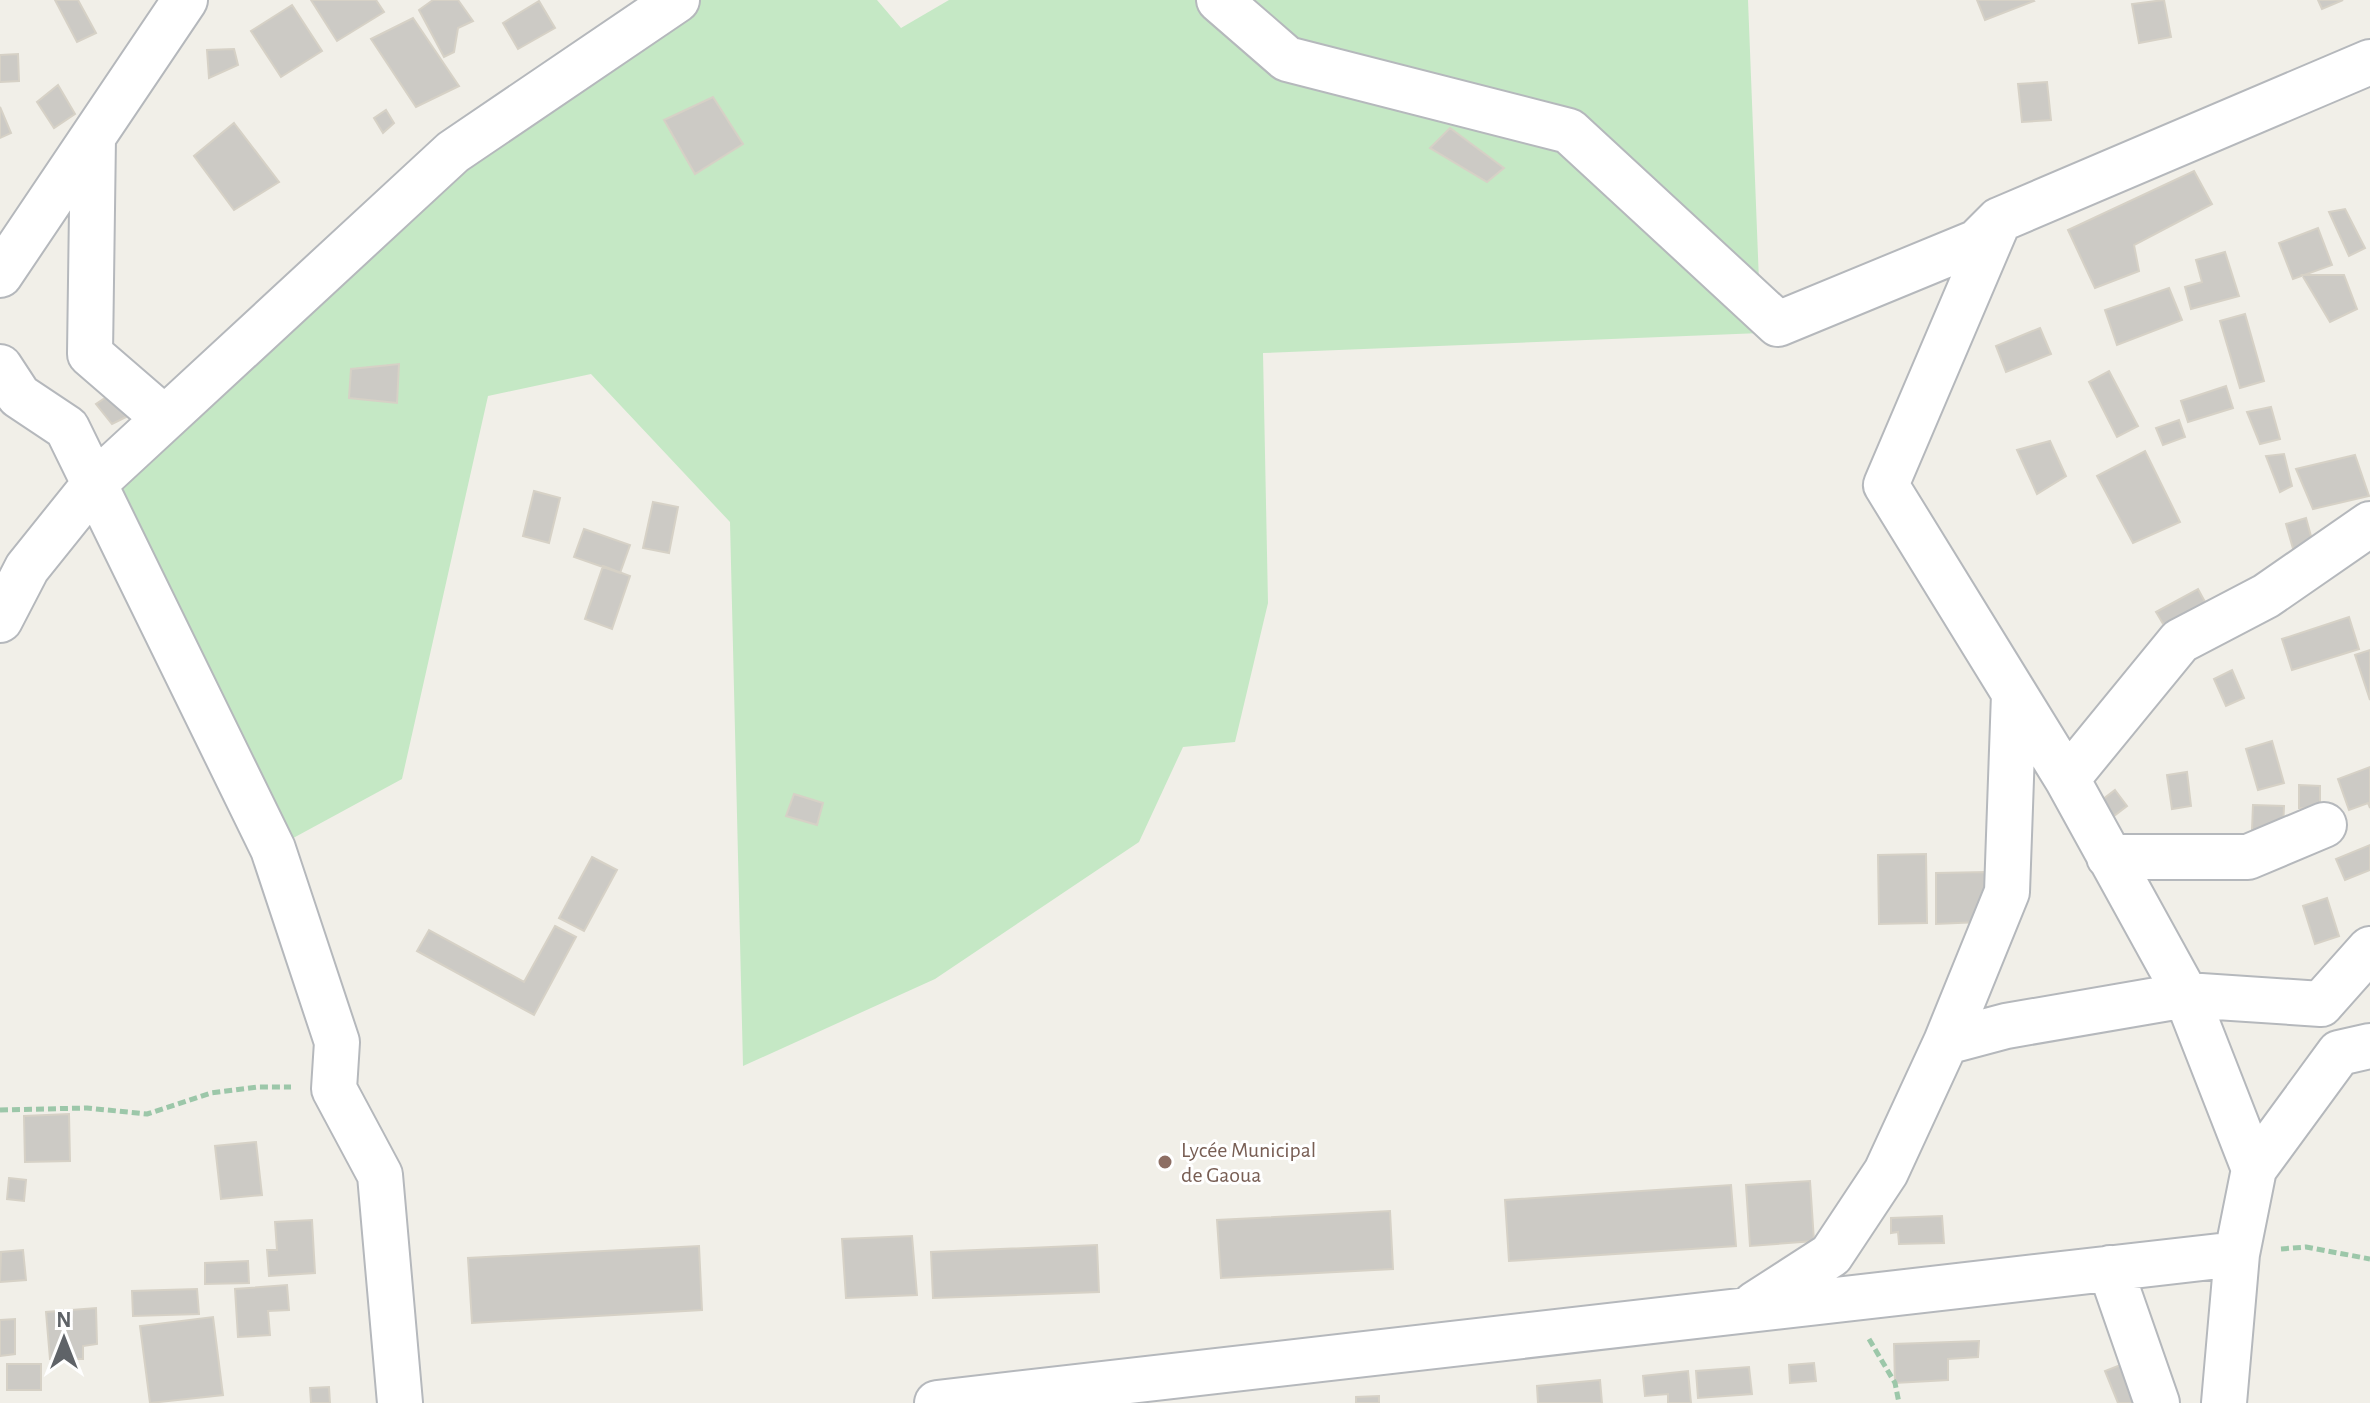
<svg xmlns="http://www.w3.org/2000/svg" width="2370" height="1403" viewBox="0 0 2370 1403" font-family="'Alegreya Sans',sans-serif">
<rect width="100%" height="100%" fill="#f1efe8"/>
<path fill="#c5e8c5" d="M 677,0 L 877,0 L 901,28 L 949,0 L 1748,0 L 1761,333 L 1263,353 L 1268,603 L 1235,742 L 1183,747 L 1139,842 L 935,979 L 743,1066 L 730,522 L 591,374 L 488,396 L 402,779 L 273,849 L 96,482 L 453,152 Z"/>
<path fill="#cccac5" stroke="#d6d1c6" stroke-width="2" d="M 55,0 L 78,0 L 96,33 L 77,42 Z
M 311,0 L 376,0 L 384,12 L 337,41 Z
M 433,0 L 458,0 L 473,21 L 458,28 L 454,52 L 444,57 L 419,10 Z
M 1977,0 L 2033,0 L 2034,1 L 1985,20 Z
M 2164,0 L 2171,37 L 2139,43 L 2132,4 Z
M 2318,0 L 2343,0 L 2322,9 Z
M 539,1 L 555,28 L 518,49 L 503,23 Z
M 292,5 L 322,51 L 281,77 L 251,31 Z
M 413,18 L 459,86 L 416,107 L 371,39 Z
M 234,49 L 238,65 L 209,78 L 207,50 Z
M 18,54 L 19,81 L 0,82 L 0,55 Z
M 2047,82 L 2051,120 L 2022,122 L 2018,84 Z
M 58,85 L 75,114 L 54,128 L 37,102 Z
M 713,97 L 743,144 L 695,174 L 664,120 Z
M 0,107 L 11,133 L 0,138 Z
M 386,110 L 394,123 L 383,133 L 374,118 Z
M 234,123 L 279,182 L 234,210 L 194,156 Z
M 1450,128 L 1504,168 L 1487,182 L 1430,148 Z
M 2194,171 L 2212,204 L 2134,245 L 2139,271 L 2095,288 L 2068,230 Z
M 2345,209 L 2365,248 L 2349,256 L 2329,212 Z
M 2318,228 L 2332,265 L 2293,279 L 2279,243 Z
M 2225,252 L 2239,296 L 2191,309 L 2185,287 L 2202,282 L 2196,260 Z
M 2302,275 L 2344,275 L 2357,309 L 2330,322 Z
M 2169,288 L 2182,320 L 2117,345 L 2105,310 Z
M 2245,314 L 2264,381 L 2240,388 L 2220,321 Z
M 2040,328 L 2051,354 L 2006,372 L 1996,346 Z
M 399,364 L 397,403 L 349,398 L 351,369 Z
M 2109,371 L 2138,426 L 2117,437 L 2089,382 Z
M 2226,386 L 2233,408 L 2188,422 L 2181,401 Z
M 114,392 L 128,416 L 112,424 L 96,404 Z
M 2271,407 L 2280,439 L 2260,444 L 2247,412 Z
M 2179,420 L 2185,437 L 2163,445 L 2156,428 Z
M 2050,441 L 2066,476 L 2037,494 L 2017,450 Z
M 2145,451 L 2180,522 L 2133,543 L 2097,476 Z
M 2284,454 L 2292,486 L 2280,492 L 2266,456 Z
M 2355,455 L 2369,496 L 2313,509 L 2296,469 Z
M 534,491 L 560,498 L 549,543 L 523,536 Z
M 653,502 L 678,507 L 669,553 L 643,548 Z
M 2306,518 L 2314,547 L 2294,552 L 2286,524 Z
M 584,529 L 630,545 L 620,573 L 574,557 Z
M 603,566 L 630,576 L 612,629 L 585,619 Z
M 2198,589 L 2210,611 L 2169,634 L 2156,612 Z
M 2349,617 L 2359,649 L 2292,670 L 2282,639 Z
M 2370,650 L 2370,700 L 2355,655 Z
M 2232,670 L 2244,698 L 2226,706 L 2214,679 Z
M 2272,741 L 2284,783 L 2258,790 L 2246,749 Z
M 2370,767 L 2370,808 L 2368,803 L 2349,810 L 2338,779 Z
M 2187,772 L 2191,806 L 2172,809 L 2167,775 Z
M 2299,785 L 2320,786 L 2320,809 L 2299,808 Z
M 2115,790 L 2127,806 L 2110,819 L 2098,803 Z
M 794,794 L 823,803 L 817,825 L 786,816 Z
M 2253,805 L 2284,806 L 2283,831 L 2252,830 Z
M 2370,845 L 2370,870 L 2345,880 L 2336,859 Z
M 1926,854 L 1927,923 L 1879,924 L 1878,855 Z
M 592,857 L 617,870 L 584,931 L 559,918 Z
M 1987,872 L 1988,910 L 1980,922 L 1936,924 L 1936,873 Z
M 2327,898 L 2339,936 L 2315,944 L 2303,906 Z
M 555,926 L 576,937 L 534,1015 L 417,951 L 429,930 L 524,982 Z
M 69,1114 L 70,1161 L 25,1162 L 24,1116 Z
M 256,1142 L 262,1195 L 221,1199 L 215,1146 Z
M 9,1178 L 26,1180 L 24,1201 L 7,1199 Z
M 1810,1181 L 1814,1241 L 1750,1246 L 1746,1185 Z
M 1731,1185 L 1736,1246 L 1509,1261 L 1505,1200 Z
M 1390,1211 L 1393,1269 L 1221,1278 L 1217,1220 Z
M 1942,1216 L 1944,1243 L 1899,1244 L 1898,1232 L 1891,1233 L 1891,1218 Z
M 312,1220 L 315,1273 L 269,1276 L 267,1250 L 277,1250 L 275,1222 Z
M 912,1236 L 917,1295 L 846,1298 L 842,1239 Z
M 1097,1245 L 1099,1292 L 933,1298 L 931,1252 Z
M 699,1246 L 702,1310 L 472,1323 L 468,1258 Z
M 23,1250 L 26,1280 L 0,1282 L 1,1252 Z
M 248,1261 L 249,1283 L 205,1284 L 205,1263 Z
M 287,1285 L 289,1310 L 268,1311 L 270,1335 L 238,1337 L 235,1289 Z
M 197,1289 L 199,1314 L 133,1316 L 132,1291 Z
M 96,1308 L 97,1344 L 83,1346 L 83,1359 L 50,1359 L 46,1312 Z
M 213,1317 L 223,1395 L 150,1403 L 140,1326 Z
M 15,1319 L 15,1354 L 0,1356 L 0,1320 Z
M 1979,1341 L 1978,1357 L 1948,1359 L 1948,1380 L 1895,1383 L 1894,1344 Z
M 2128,1362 L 2144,1403 L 2118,1403 L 2105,1371 Z
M 1814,1363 L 1816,1381 L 1790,1383 L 1789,1365 Z
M 7,1364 L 41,1364 L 41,1390 L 7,1390 Z
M 1749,1367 L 1752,1394 L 1698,1398 L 1696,1371 Z
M 1688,1371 L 1691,1403 L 1668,1403 L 1668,1394 L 1645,1396 L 1643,1376 Z
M 1600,1380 L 1602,1403 L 1538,1403 L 1537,1386 Z
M 329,1387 L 330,1403 L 311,1403 L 310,1388 Z
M 1379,1396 L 1379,1403 L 1356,1403 L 1356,1397 Z"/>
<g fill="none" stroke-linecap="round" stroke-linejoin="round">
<g stroke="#b5b8bc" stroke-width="48">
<path id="minor" d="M 1219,0 L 1287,59 L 1569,131 L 1778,324 L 1977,242 L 1999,220
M 93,137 L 90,354 L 164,418
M 0,275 L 185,0
M 0,367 L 19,396 L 67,428 L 273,849 L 337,1042 L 334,1089 L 380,1175 L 400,1403
M 0,620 L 27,568 L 96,482 L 453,152 L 677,0
M 2067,779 L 2180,641 L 2266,596 L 2370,524
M 2109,857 L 2248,857 L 2324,825
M 1946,1042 L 2006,1026 L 2186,995 L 2321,1004 L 2370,949
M 2254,1169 L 2339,1053 L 2370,1046
M 2110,1268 L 2157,1403
M 1755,1304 L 1831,1255 L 1886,1172 L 1946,1042 L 2007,892 L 2014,694
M 937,1403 L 2237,1254
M 2224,1403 L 2237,1254 L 2254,1169 L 2186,995 L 2067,779 L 1886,485 L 1999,220 L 2370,62"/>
</g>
<path stroke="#9cc7a9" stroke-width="5" stroke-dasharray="8 4" stroke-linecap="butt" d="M 0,1110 L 87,1108 L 147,1114 L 211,1093 L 258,1087 L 291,1087
M 2281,1249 L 2306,1247 L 2370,1259
M 1869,1339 L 1895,1383 L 1899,1403"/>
<use href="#minor" stroke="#fff" stroke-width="44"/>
</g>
<circle fill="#8d6e63" stroke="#fff" stroke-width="3" cx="1165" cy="1162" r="8"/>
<g text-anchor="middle" stroke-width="6" stroke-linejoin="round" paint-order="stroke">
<g font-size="22" fill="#785e54" stroke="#fff" text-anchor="start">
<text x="1181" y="1157">Lycée Municipal<tspan x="1181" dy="25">de Gaoua</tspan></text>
</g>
</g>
<g transform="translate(64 1339)" stroke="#ffffff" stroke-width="6" paint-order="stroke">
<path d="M0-6L14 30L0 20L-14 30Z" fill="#5f6368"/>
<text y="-12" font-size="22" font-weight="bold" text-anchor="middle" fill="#5f6368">N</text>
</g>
</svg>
